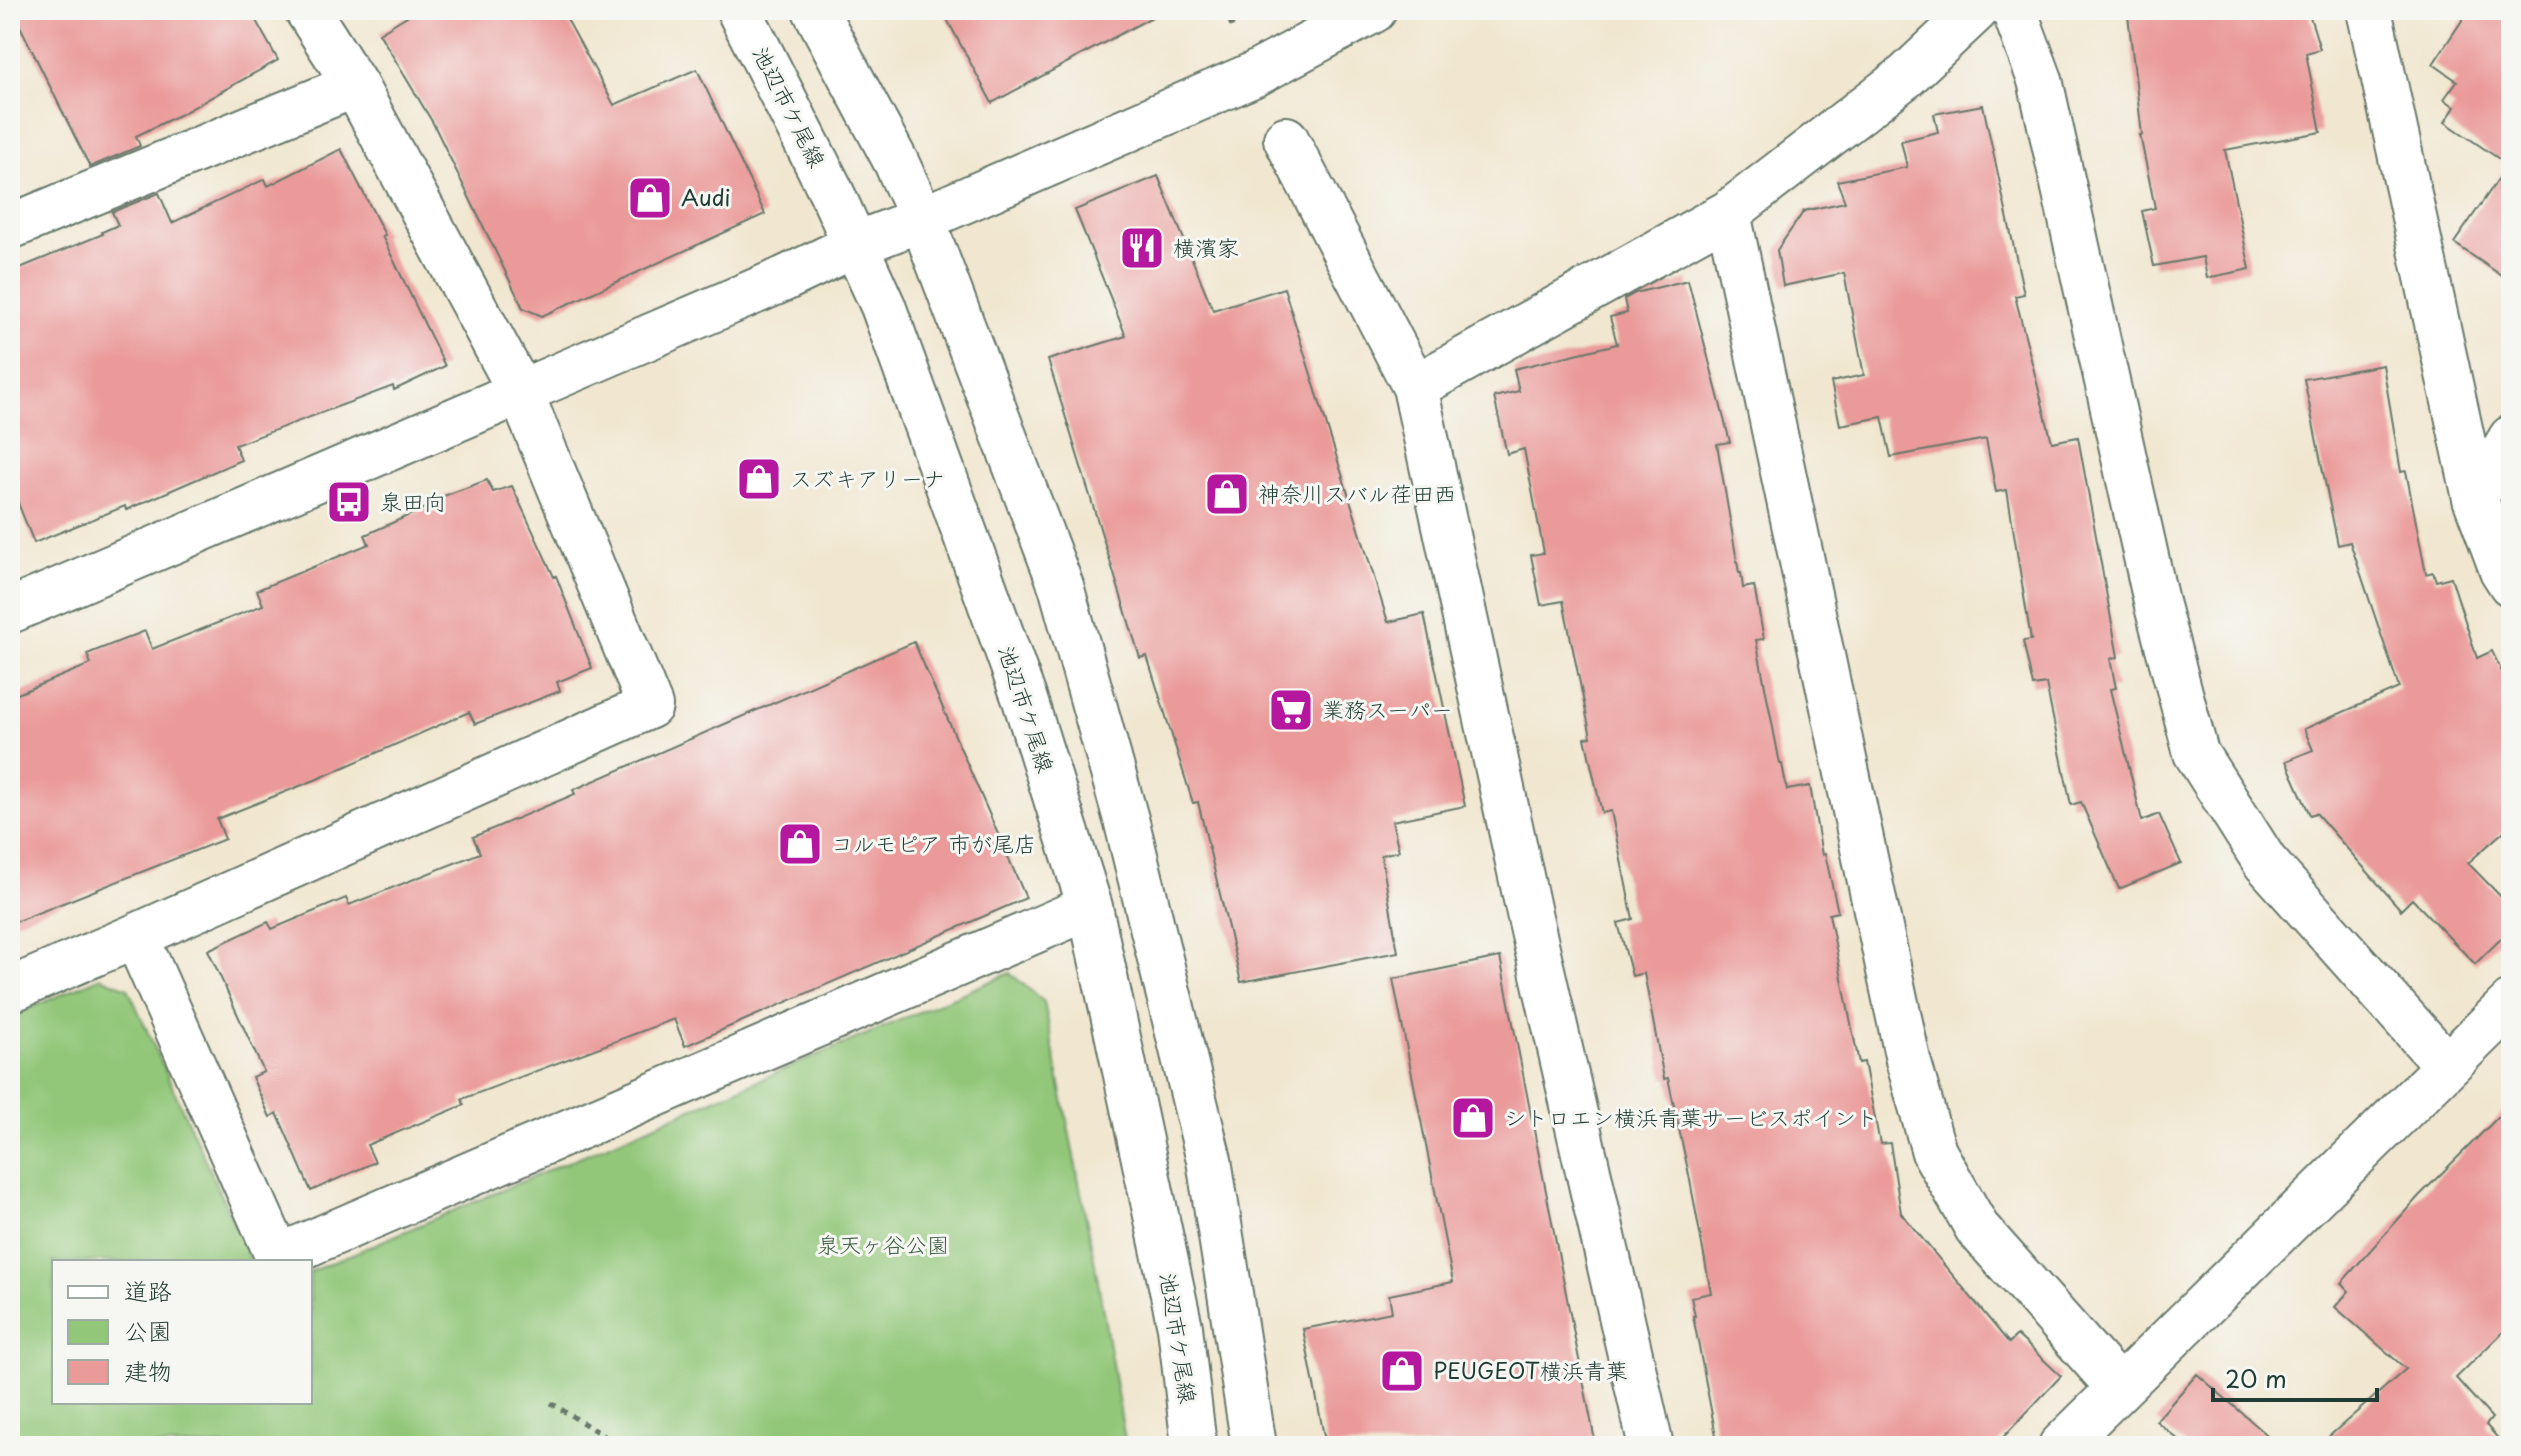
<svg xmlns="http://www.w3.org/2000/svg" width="2521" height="1456" viewBox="0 0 2521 1456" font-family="'Playpen Sans','Klee One',sans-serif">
<rect width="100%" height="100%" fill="#f6f6f2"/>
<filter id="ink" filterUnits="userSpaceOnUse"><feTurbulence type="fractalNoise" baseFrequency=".0125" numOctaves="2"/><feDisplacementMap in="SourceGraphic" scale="16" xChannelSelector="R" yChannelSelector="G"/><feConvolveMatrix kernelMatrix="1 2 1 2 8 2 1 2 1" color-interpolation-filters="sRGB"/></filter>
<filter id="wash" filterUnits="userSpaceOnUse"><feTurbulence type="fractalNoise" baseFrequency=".006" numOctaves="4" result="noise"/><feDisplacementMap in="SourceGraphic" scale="32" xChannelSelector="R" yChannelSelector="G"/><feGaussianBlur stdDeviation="1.8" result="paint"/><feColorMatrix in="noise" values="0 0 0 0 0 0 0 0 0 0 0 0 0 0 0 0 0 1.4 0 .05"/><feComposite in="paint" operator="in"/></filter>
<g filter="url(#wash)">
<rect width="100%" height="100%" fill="#f1e7d0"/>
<path fill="#92c779" stroke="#588256" stroke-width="2" d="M 1010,973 L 1044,1002 L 1095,1264 L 1126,1446 L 10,1446 L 10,1017 L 101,977 L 128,988 L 251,1262 L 54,1262 L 54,1402 L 310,1402 L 310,1272 Z"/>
<g id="blocks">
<path fill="#ea9a99" d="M 12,10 L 250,10 L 278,60 L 183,113 L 136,136 L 140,146 L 90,167 Z
M 417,10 L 562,10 L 614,105 L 697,69 L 765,214 L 542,316 L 523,308 L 433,123 L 379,33 Z
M 942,10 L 1165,10 L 992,103 Z
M 2165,10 L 2308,10 L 2320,49 L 2306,53 L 2321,132 L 2225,150 L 2250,269 L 2207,278 L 2203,257 L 2154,266 L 2142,211 L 2155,208 L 2140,135 L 2142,135 L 2128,15 Z
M 2469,10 L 2511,10 L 2511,282 L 2454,243 L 2508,165 L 2445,122 L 2455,107 L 2444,99 L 2457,81 L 2433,64 Z
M 1983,105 L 2024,294 L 2015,296 L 2052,442 L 2078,437 L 2118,657 L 2110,659 L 2116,688 L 2110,689 L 2142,821 L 2159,814 L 2181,863 L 2119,889 L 2081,802 L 2071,805 L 2046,684 L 2033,686 L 2023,641 L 2031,640 L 2007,490 L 1996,492 L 1986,439 L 1891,457 L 1882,417 L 1840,425 L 1831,382 L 1864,375 L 1844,273 L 1783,286 L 1777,250 L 1804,211 L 1845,202 L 1837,181 L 1907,167 L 1901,141 L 1938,132 L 1934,114 Z
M 341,149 L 385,235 L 382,236 L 445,366 L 394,390 L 393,386 L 235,445 L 241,460 L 126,510 L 125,506 L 34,543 L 10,483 L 10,272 L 103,234 L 102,232 L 118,225 L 112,212 L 159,193 L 172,223 L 265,179 L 268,186 Z
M 1158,176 L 1213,310 L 1284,288 L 1388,622 L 1424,614 L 1465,806 L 1392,821 L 1399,851 L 1381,855 L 1398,952 L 1241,982 L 1198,802 L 1193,803 L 1147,656 L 1140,658 L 1048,360 L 1126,336 L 1075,210 Z
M 1688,280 L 1730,442 L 1717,444 L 1739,573 L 1741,573 L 1743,588 L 1754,586 L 1764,639 L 1756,640 L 1780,764 L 1782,764 L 1787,790 L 1810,786 L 1822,855 L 1825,854 L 1838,912 L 1829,914 L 1859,1063 L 1864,1062 L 1880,1144 L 1890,1143 L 1901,1213 L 2009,1343 L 2017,1335 L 2061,1376 L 1995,1446 L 1718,1446 L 1693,1316 L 1695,1316 L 1691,1297 L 1711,1293 L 1689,1175 L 1668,1078 L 1664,1079 L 1644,973 L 1632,976 L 1618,923 L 1633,919 L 1611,811 L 1602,813 L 1585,738 L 1591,737 L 1563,601 L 1541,605 L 1531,555 L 1544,553 L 1524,449 L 1507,454 L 1494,397 L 1519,391 L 1514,369 L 1617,344 L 1610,317 L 1627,313 L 1624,299 L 1635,293 Z
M 2383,365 L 2401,472 L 2406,471 L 2426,574 L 2433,572 L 2436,581 L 2451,577 L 2477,658 L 2492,651 L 2511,691 L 2511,825 L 2468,863 L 2511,907 L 2511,929 L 2475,964 L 2412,899 L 2401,910 L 2316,813 L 2310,815 L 2286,761 L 2313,750 L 2304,729 L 2399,688 L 2350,542 L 2338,545 L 2304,379 Z
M 487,480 L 493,492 L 512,486 L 554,577 L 556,576 L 592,668 L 557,682 L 560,691 L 475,724 L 469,712 L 315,780 L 217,819 L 225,839 L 10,924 L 10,697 L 91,664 L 87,654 L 145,631 L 152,649 L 263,605 L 257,590 L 369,544 L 365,535 L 432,505 L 430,501 Z
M 914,642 L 1026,898 L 685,1046 L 674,1019 L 462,1099 L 464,1105 L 367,1145 L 375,1162 L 311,1191 L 277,1113 L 270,1117 L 252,1077 L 264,1072 L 208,950 L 268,922 L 272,929 L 346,898 L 349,905 L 480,853 L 473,837 L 575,794 L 573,790 Z
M 1500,957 L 1596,1446 L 1326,1446 L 1303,1329 L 1392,1312 L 1389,1295 L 1453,1282 L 1393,979 Z
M 2511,1104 L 2511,1324 L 2456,1378 L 2492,1418 L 2486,1425 L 2505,1446 L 2318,1446 L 2406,1369 L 2335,1307 L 2349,1291 L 2341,1283 L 2419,1196 Z
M 2197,1374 L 2280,1446 L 2186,1446 L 2156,1421 Z"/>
</g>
</g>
<g filter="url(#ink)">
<use href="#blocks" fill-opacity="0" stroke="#68786b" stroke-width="2"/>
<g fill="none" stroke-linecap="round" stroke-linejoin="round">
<g stroke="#68786b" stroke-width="48">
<path id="minor" d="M 739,10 L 830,189 L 883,306 L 1025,700 L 1090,907 L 1180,1327 L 1194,1446
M 815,10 L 896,162 L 922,219 L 1061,586 L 1127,823 L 1209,1160 L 1254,1446
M 1976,10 L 1906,76 L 1728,213 L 1908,1060 L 1934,1152 L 1977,1228 L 2119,1388
M 2014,10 L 2040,80 L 2157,606 L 2196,753 L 2265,862 L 2447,1066
M 2369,10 L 2475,498 L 2502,570 L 2511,584
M 1286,139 L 1415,387 L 1728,213
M 10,227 L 355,85
M 1415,387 L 1529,913 L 1651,1446
M 2475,498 L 2511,438
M 10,611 L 784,279 L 857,244 L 922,219 L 1255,74 L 1374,10
M 136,936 L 278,1257 L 1090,907
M 10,990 L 136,936 L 650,706 L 520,391 L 355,85 L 307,10
M 2061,1446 L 2511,1003"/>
</g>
<path stroke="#68786b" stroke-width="5" stroke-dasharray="6 6" stroke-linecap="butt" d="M 1225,10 L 1233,28
M 551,1403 L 620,1446"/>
<use href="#minor" stroke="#fff" stroke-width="44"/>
</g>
</g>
<defs>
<g id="shop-square" transform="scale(2.3)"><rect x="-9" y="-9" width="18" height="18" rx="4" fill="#b5179e" stroke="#f6f6f2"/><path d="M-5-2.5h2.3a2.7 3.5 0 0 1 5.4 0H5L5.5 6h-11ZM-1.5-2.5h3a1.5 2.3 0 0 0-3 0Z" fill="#fff"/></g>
<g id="restaurant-square" transform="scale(2.3)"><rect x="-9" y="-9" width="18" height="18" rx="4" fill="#b5179e" stroke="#f6f6f2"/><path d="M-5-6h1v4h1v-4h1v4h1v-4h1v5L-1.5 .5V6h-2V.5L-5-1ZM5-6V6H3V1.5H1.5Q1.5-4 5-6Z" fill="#fff"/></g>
<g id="bus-square" transform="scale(2.3)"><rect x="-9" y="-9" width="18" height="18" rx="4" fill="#b5179e" stroke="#f6f6f2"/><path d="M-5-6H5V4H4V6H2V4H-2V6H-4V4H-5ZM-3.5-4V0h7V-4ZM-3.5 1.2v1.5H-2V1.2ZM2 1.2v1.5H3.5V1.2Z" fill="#fff"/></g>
<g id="supermarket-square" transform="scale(2.3)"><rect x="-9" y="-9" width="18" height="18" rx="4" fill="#b5179e" stroke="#f6f6f2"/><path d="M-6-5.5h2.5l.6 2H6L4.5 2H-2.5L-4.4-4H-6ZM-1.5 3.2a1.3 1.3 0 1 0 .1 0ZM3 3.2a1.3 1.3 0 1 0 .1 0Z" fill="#fff"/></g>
</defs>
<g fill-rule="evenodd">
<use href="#shop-square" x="650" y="198"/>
<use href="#restaurant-square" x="1142" y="248"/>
<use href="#shop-square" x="759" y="479"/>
<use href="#shop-square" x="1227" y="494"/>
<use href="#bus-square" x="349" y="502"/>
<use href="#supermarket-square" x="1291" y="710"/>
<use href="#shop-square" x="800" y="844"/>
<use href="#shop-square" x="1473" y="1118"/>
<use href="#shop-square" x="1402" y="1371"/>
</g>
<g text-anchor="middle" stroke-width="6" stroke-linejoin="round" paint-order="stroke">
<g font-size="22" fill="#1f3d34" stroke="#f6f6f2">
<text transform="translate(789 107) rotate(63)" y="8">池辺市ケ尾線</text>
<text transform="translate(1026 709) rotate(72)" y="8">池辺市ケ尾線</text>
<text transform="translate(1178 1338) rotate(81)" y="8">池辺市ケ尾線</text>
</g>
<g font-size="22" fill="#1f3d34" stroke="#f6f6f2" text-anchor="start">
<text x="681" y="206">Audi</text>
<text x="1173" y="256">横濱家</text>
<text x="790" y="487">スズキアリーナ</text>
<text x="1258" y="502">神奈川スバル荏田西</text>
<text x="380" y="510">泉田向</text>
<text x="1322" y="718">業務スーパー</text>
<text x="831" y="852">コルモピア 市が尾店</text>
<text x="1504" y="1126">シトロエン横浜青葉サービスポイント</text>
<text x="1433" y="1379">PEUGEOT横浜青葉</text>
</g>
<g font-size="22" fill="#3c6045" stroke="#f6f6f2">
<text x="883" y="1253">泉天ヶ谷公園</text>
</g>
</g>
<rect width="2521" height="1456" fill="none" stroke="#f6f6f2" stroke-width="40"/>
<rect x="52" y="1260" width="260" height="144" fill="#f6f6f2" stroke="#a0aca6" stroke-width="2"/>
<rect x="68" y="1286" width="40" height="12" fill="#ffffff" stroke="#a0aca6" stroke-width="2"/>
<text x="124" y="1300" font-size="24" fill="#1f3d34">道路</text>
<rect x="68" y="1320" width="40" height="24" fill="#92c779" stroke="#a0aca6" stroke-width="2"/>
<text x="124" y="1340" font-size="24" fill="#1f3d34">公園</text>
<rect x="68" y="1360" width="40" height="24" fill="#ea9a99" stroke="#a0aca6" stroke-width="2"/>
<text x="124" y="1380" font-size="24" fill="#1f3d34">建物</text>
<path d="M2213 1388v12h164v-12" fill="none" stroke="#1f3d34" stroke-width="4"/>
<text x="2225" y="1388" font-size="24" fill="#1f3d34" stroke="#f6f6f2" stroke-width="6" paint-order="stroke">20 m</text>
</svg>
